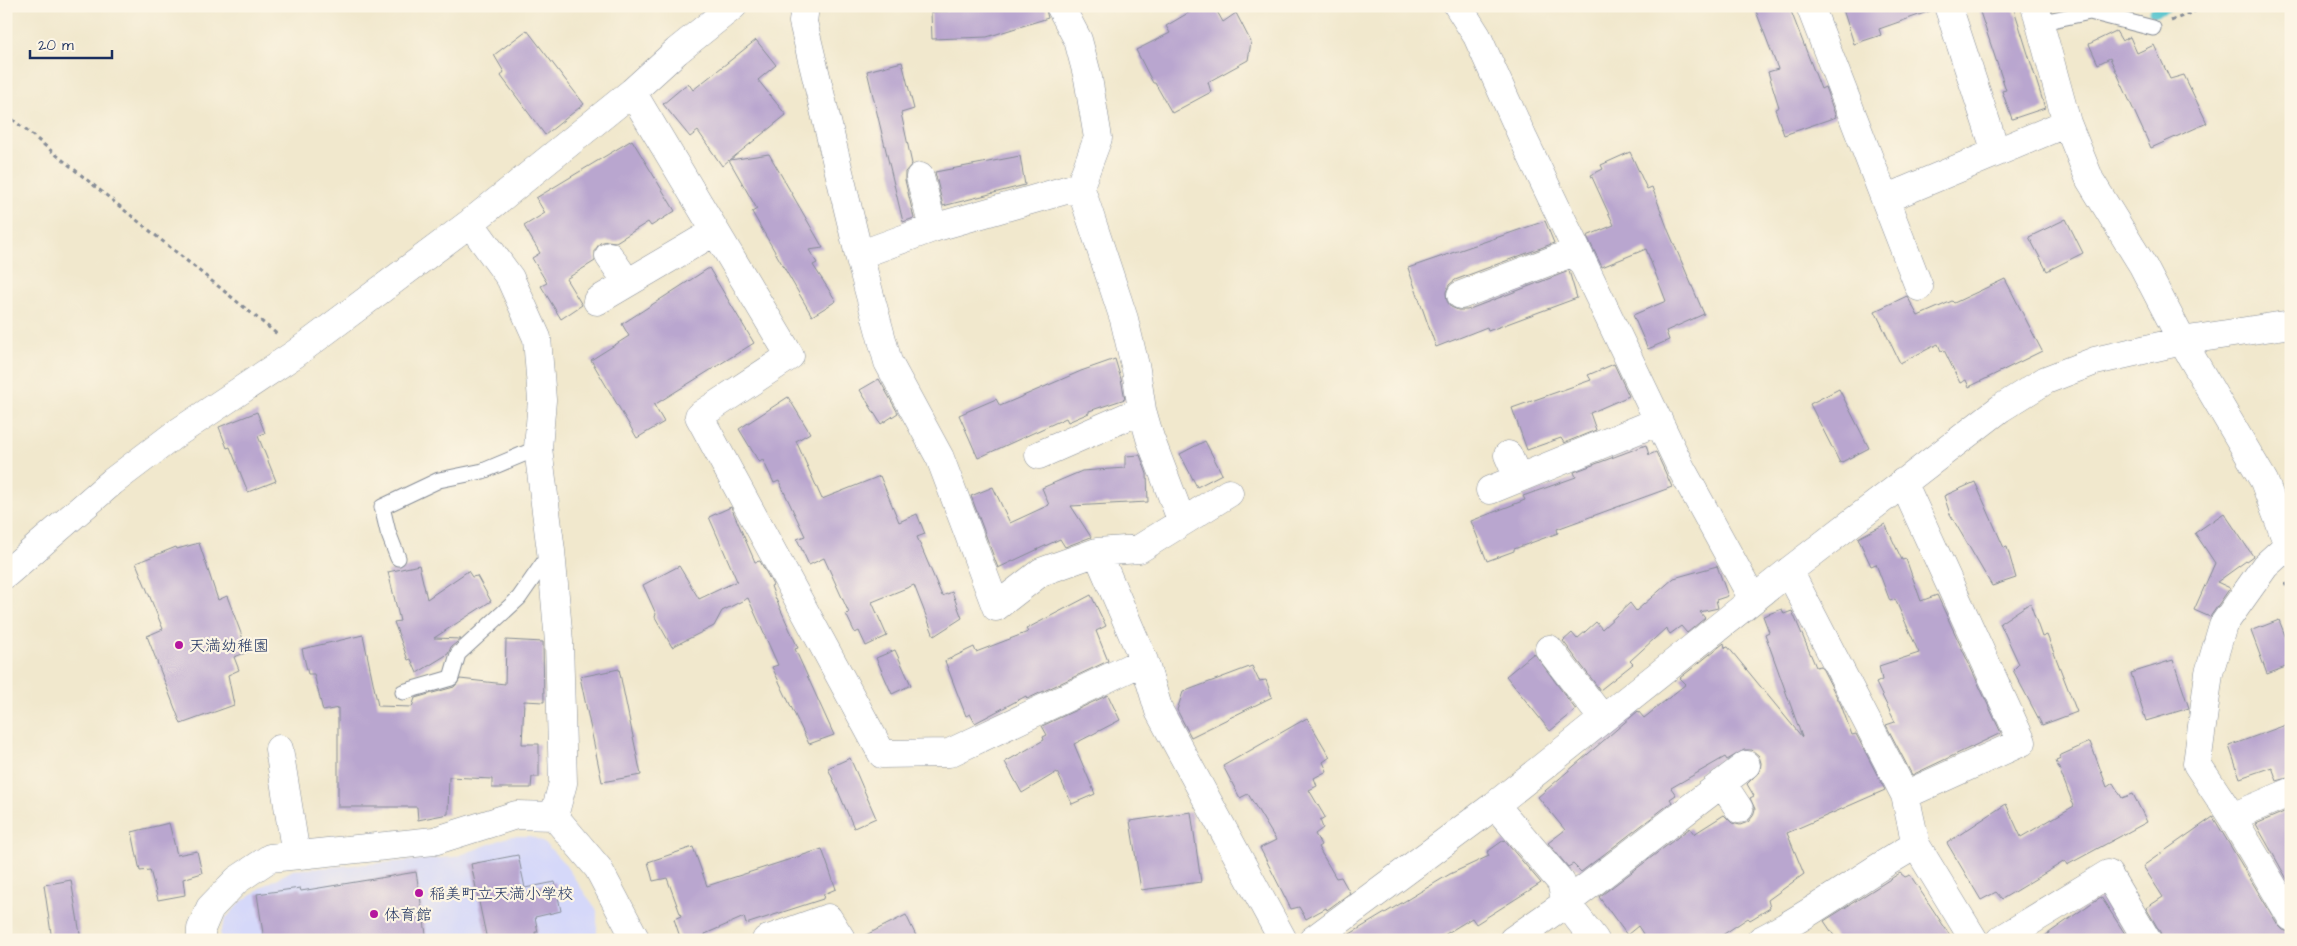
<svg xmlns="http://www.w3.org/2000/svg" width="2297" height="946" viewBox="0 0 2297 946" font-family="'Architects Daughter','Klee One',sans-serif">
<rect width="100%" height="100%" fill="#fcf5e5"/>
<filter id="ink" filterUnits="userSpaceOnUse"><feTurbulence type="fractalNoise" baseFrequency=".02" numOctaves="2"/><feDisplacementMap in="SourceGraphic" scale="10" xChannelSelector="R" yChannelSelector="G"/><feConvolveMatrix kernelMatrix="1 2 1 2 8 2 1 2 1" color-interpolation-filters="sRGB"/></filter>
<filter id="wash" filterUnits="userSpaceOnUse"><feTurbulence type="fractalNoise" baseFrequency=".0096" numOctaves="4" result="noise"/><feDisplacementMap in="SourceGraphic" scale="20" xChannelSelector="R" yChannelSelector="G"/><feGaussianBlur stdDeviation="1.12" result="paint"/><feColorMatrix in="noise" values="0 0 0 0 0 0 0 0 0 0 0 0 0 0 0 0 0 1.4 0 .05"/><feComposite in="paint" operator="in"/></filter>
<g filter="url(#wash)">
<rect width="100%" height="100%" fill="#f1e8cd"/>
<path fill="#d5d8f9" d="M 511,836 L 530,836 L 544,842 L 564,863 L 597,911 L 597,940 L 220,940 L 220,933 L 226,918 L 241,902 L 265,885 L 293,870 L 455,857 Z"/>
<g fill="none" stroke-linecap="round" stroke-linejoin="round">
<path stroke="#57c4ce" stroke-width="9" d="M 2153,12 L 2168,6"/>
</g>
<g id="blocks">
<path fill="#b9a6cf" d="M 949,6 L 1045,6 L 1048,18 L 987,37 L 932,39 L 931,12 L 948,11 Z
M 1200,6 L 1214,6 L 1223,22 L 1236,13 L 1251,42 L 1248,60 L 1208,82 L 1211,92 L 1172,113 L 1155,83 L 1153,83 L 1136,50 L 1170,33 L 1166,26 Z
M 1754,6 L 1789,6 L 1821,89 L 1825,87 L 1836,117 L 1784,135 L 1775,109 L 1779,107 L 1768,72 L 1778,69 Z
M 1842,6 L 1933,6 L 1933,10 L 1879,29 L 1881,35 L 1854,44 Z
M 1978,6 L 2013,6 L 2045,108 L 2012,119 L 2002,91 L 2006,90 Z
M 527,30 L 584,104 L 545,135 L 501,76 L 504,72 L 494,55 Z
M 2116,31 L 2122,41 L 2130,37 L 2137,53 L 2154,45 L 2170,79 L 2184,75 L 2207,123 L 2151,148 L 2110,58 L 2098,64 L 2089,44 Z
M 756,40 L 776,65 L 758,80 L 786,115 L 730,160 L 769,154 L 823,248 L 809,250 L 817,263 L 813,265 L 836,301 L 812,316 L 752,212 L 757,209 L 729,160 L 722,166 L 698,131 L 690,137 L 663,104 L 688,83 L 693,90 Z
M 902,62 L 914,109 L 901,113 L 912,164 L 905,172 L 905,180 L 914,218 L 903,222 L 867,71 Z
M 632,140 L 675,211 L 651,226 L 648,222 L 616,242 L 607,241 L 600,243 L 595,250 L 595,261 L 566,279 L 582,305 L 561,319 L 541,286 L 547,283 L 532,258 L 540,253 L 524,226 L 545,213 L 536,198 Z
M 1630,152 L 1647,189 L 1652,187 L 1668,230 L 1704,314 L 1666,331 L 1669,340 L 1648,349 L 1633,315 L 1666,301 L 1646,249 L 1602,267 L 1587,236 L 1614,225 L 1591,175 L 1603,169 L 1601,165 Z
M 1020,156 L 1025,185 L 943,206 L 935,172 Z
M 2066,219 L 2083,253 L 2047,271 L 2029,237 Z
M 1545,221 L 1554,243 L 1455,280 L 1449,285 L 1446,292 L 1447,301 L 1451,307 L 1458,310 L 1467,310 L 1569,271 L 1577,298 L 1488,331 L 1487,327 L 1436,347 L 1408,268 Z
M 709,268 L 754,343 L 654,405 L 664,422 L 637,438 L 591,360 L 629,336 L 622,324 Z
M 2005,279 L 2042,351 L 1969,387 L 1966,380 L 1960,383 L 1944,350 L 1941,351 L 1938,344 L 1900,363 L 1875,311 L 1907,296 L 1918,316 L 1952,301 L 1954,303 Z
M 1115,359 L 1121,379 L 1125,399 L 1089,411 L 1089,413 L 1068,422 L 1066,418 L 978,458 L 959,415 L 996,399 L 1000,406 L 1081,371 Z
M 1614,364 L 1629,396 L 1590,413 L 1596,430 L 1564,443 L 1561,438 L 1527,450 L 1512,408 L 1591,380 L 1588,375 Z
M 879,379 L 898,413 L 881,424 L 860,390 Z
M 1839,389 L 1869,448 L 1840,463 L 1810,404 Z
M 788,397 L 810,433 L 796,441 L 822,499 L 880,476 L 899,522 L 917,514 L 925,534 L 917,537 L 942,596 L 952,592 L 962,618 L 934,636 L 914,585 L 872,602 L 887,636 L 866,646 L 859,631 L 855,633 L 846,614 L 849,613 L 824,558 L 809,565 L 797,539 L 805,536 L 779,481 L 774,483 L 763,460 L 759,462 L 739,429 Z
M 257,412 L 265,433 L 258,436 L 276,481 L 248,492 L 230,447 L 227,448 L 219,427 Z
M 1205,441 L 1222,474 L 1197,487 L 1180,454 Z
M 1646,445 L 1649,455 L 1656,452 L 1672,487 L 1557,529 L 1558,533 L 1514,549 L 1514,551 L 1487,561 L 1471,521 L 1525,500 L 1523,496 L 1576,477 L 1574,472 Z
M 1140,455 L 1147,474 L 1148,502 L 1071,506 L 1091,537 L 1065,547 L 1060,539 L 998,568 L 971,496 L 993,487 L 1010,523 L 1049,505 L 1042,488 L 1082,471 L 1125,468 L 1125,456 Z
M 1975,482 L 2004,548 L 2007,547 L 2016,578 L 1992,586 L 1950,514 L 1944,496 Z
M 731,507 L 755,562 L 760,561 L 773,585 L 771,586 L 775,597 L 798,648 L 795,649 L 834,735 L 809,744 L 772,667 L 778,665 L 748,598 L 722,611 L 714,626 L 672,647 L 655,617 L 656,614 L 643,585 L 679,566 L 699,599 L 737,581 L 709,517 Z
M 2224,513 L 2253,556 L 2217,582 L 2230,588 L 2210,617 L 2194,610 L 2215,563 L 2195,533 Z
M 1885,524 L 1902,560 L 1906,559 L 1921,601 L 1937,595 L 2001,733 L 1912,775 L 1886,725 L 1895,722 L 1876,683 L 1882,680 L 1879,666 L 1919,653 L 1895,599 L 1890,601 L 1876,564 L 1871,566 L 1858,538 Z
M 199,543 L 218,600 L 227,596 L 248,652 L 234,657 L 239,670 L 228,675 L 234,705 L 181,724 L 147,636 L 163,629 L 136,563 L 176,547 L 177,549 Z
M 419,565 L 427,599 L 468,571 L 472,577 L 477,576 L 491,601 L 434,638 L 461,639 L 451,647 L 448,654 L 417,673 L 411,659 L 408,660 L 394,622 L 400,621 L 388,572 Z
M 1717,566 L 1728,596 L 1716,600 L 1718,608 L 1700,612 L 1705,618 L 1687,633 L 1681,626 L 1670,634 L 1666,628 L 1630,661 L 1633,664 L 1600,690 L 1563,641 L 1572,633 L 1577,639 L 1596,622 L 1602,629 L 1630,603 L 1636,611 L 1674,578 Z
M 1091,595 L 1106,626 L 1096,631 L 1108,661 L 1027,699 L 1026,696 L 975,723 L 970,714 L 966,716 L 945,661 L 974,647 L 976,652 L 1028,632 L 1026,629 Z
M 2030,603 L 2042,637 L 2047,635 L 2077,712 L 2042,725 L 2013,670 L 2019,664 L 2000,623 Z
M 1782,609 L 1784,614 L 1792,611 L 1816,667 L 1821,666 L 1841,705 L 1852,735 L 1856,734 L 1885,790 L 1787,833 L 1804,874 L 1768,900 L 1770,908 L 1750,920 L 1748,918 L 1715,940 L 1647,940 L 1638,926 L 1627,935 L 1599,897 L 1690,828 L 1694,834 L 1724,815 L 1732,823 L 1740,825 L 1748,822 L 1753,816 L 1755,809 L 1750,798 L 1754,796 L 1747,784 L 1760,771 L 1761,763 L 1759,756 L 1752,750 L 1744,750 L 1727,760 L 1725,757 L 1671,788 L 1676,795 L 1670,799 L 1672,802 L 1581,872 L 1573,864 L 1568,867 L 1548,843 L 1565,830 L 1538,797 L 1638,711 L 1644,718 L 1686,684 L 1680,678 L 1724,643 L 1725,648 L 1728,647 L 1802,737 L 1765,634 L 1769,632 L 1763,616 Z
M 2279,620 L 2291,651 L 2291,665 L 2267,674 L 2251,631 Z
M 363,635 L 378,706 L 412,707 L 415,698 L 454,687 L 460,679 L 505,684 L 506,640 L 543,642 L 544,702 L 524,701 L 522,744 L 539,744 L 539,777 L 532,777 L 531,788 L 492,788 L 492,779 L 449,777 L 448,814 L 418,820 L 417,807 L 338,807 L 338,708 L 323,711 L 314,674 L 308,674 L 302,649 Z
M 895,650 L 911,685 L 892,694 L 876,658 Z
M 1534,653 L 1576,710 L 1550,731 L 1506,676 Z
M 2173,660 L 2189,708 L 2146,721 L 2131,673 Z
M 1252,666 L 1259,681 L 1266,680 L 1272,697 L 1191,737 L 1177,710 L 1183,692 Z
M 619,669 L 641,775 L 602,782 L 580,677 Z
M 1108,695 L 1120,720 L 1074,744 L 1095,794 L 1072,804 L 1057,772 L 1022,793 L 1005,762 L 1044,740 L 1043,737 L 1047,735 L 1042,726 Z
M 1307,718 L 1330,757 L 1323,762 L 1327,771 L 1314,778 L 1317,786 L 1309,790 L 1325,817 L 1320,820 L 1323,828 L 1315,834 L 1321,845 L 1318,847 L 1336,878 L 1341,877 L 1350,893 L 1327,910 L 1326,908 L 1306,919 L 1299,907 L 1291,909 L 1260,848 L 1276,840 L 1248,794 L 1240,798 L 1223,766 Z
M 2291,723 L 2291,777 L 2277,781 L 2272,767 L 2240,778 L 2229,746 Z
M 2090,742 L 2107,787 L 2113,783 L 2122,798 L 2133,794 L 2147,822 L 2067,865 L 2065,861 L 2002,899 L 1996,892 L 1981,900 L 1947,843 L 2006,804 L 2021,837 L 2074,806 L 2056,761 L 2061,759 L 2059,756 Z
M 850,758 L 876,818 L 854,828 L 828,768 Z
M 2291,809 L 2291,886 L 2256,824 Z
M 1191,812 L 1201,882 L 1141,890 L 1130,821 Z
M 2213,817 L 2278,925 L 2283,930 L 2291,933 L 2291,940 L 2163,940 L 2160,932 L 2146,908 L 2163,897 L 2143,866 Z
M 169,823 L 177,855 L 197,851 L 202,873 L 183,879 L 185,895 L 158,900 L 150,870 L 140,871 L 132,832 Z
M 1504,840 L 1541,883 L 1476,924 L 1472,918 L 1436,940 L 1340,940 L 1450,874 L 1489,856 L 1487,852 Z
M 693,847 L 707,886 L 822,849 L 836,889 L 824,894 L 823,899 L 746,924 L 744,917 L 705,934 L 706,940 L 681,940 L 674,919 L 681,916 L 667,878 L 653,881 L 648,862 Z
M 518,855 L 525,888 L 555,882 L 561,911 L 535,917 L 538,932 L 535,932 L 536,940 L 487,940 L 471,864 Z
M 416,872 L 427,940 L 264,940 L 257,894 L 300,888 L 301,891 Z
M 1900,873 L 1905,877 L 1910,875 L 1953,940 L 1837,940 L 1824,921 Z
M 71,880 L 81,940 L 52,940 L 44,885 Z
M 2101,897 L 2129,940 L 2039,940 L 2096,900 Z
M 906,915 L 918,940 L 858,940 L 858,939 Z"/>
</g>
</g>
<g filter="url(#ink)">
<use href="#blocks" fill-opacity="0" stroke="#868c96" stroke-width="1"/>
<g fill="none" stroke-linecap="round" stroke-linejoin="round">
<g stroke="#868c96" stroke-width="17">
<path id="service" d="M 2038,23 L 2090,12 L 2153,28
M 398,558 L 388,532 L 382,507 L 439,480 L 483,471 L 538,448
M 403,692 L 451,678 L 458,654 L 519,598 L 551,552"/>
</g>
<g stroke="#868c96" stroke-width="29">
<path id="minor" d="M 805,6 L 803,22 L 859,255 L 888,362 L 940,458 L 996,607 L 1041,572 L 1097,552 L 1144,661 L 1159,711 L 1283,940
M 1060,6 L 1078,40 L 1088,78 L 1098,138 L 1080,186 L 1124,319 L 1136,370 L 1142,410 L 1150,438 L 1182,522
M 1458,6 L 1477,36 L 1523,138 L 1681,468 L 1753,599
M 1810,6 L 1919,287
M 1948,6 L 1996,152
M 2035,6 L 2067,123 L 2090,180 L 2143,266 L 2182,341
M 632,92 L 790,356 L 699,416 L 882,754 L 949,753 L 1144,661
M 920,177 L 933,228
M 1885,199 L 2067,123
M 470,223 L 510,278 L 537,338 L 542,400 L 538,448 L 551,551 L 559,642 L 563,783 L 554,816
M 859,255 L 933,228 L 1080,186
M 609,256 L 627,282
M 1461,295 L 1577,251
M 597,301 L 714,232
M 1039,455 L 1142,410
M 1508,455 L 1518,478
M 1903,482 L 2022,742 L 1905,795
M 1490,490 L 1659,421
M 2288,545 L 2265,566 L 2223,625 L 2209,673 L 2197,764 L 2232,817 L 2291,917
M 1097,552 L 1139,549 L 1229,493
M 1789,571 L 1905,795 L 1916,845 L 1974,940
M 6,574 L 112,482 L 174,435 L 295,354 L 470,223 L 632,92 L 677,51 L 733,6
M 1549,649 L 1603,719
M 279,749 L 296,855
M 1722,783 L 1739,809
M 1495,805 L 1561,882 L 1566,903 L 1595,940
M 2232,817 L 2291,792
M 201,940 L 201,929 L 210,908 L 237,880 L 270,858 L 434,841 L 516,815 L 554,816 L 598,868 L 636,940
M 766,940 L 828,918 L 842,940
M 1313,940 L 1495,805 L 1789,571 L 2001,408 L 2046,380 L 2095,361 L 2182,341 L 2291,324
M 1513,940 L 1566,903 L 1746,765
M 1761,940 C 1815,913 1863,874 1916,845
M 2000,940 L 2108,874 L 2147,940"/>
</g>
<g stroke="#868c96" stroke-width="29">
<path id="tertiary" d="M 2182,341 L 2264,481 L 2291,553"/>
</g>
<path stroke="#868c96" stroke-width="3" stroke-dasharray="4 4" stroke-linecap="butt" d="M 2171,21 L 2207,6
M 6,114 L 277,334
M 2286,583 L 2291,596"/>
<use href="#service" stroke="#fff" stroke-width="15"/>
<use href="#minor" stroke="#fff" stroke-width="28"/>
<use href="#tertiary" stroke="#fff" stroke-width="28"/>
</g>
</g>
<g fill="#b5179e" stroke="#fcf5e5" stroke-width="2">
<circle cx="179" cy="645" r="5"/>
<circle cx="419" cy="893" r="5"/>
<circle cx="374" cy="914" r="5"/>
</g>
<g text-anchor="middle" stroke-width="4.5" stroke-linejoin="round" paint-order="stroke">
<g font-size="16" fill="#1b2f5e" stroke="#fcf5e5" text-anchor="start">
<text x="189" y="651">天満幼稚園</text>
<text x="429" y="899">稲美町立天満小学校</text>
<text x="384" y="920">体育館</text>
</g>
</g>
<rect width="2297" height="946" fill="none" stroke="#fcf5e5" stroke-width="25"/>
<path d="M30 50v8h82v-8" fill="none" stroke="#1b2f5e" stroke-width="2.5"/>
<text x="38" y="50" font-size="15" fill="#1b2f5e" stroke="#fcf5e5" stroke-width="4" paint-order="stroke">20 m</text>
</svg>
